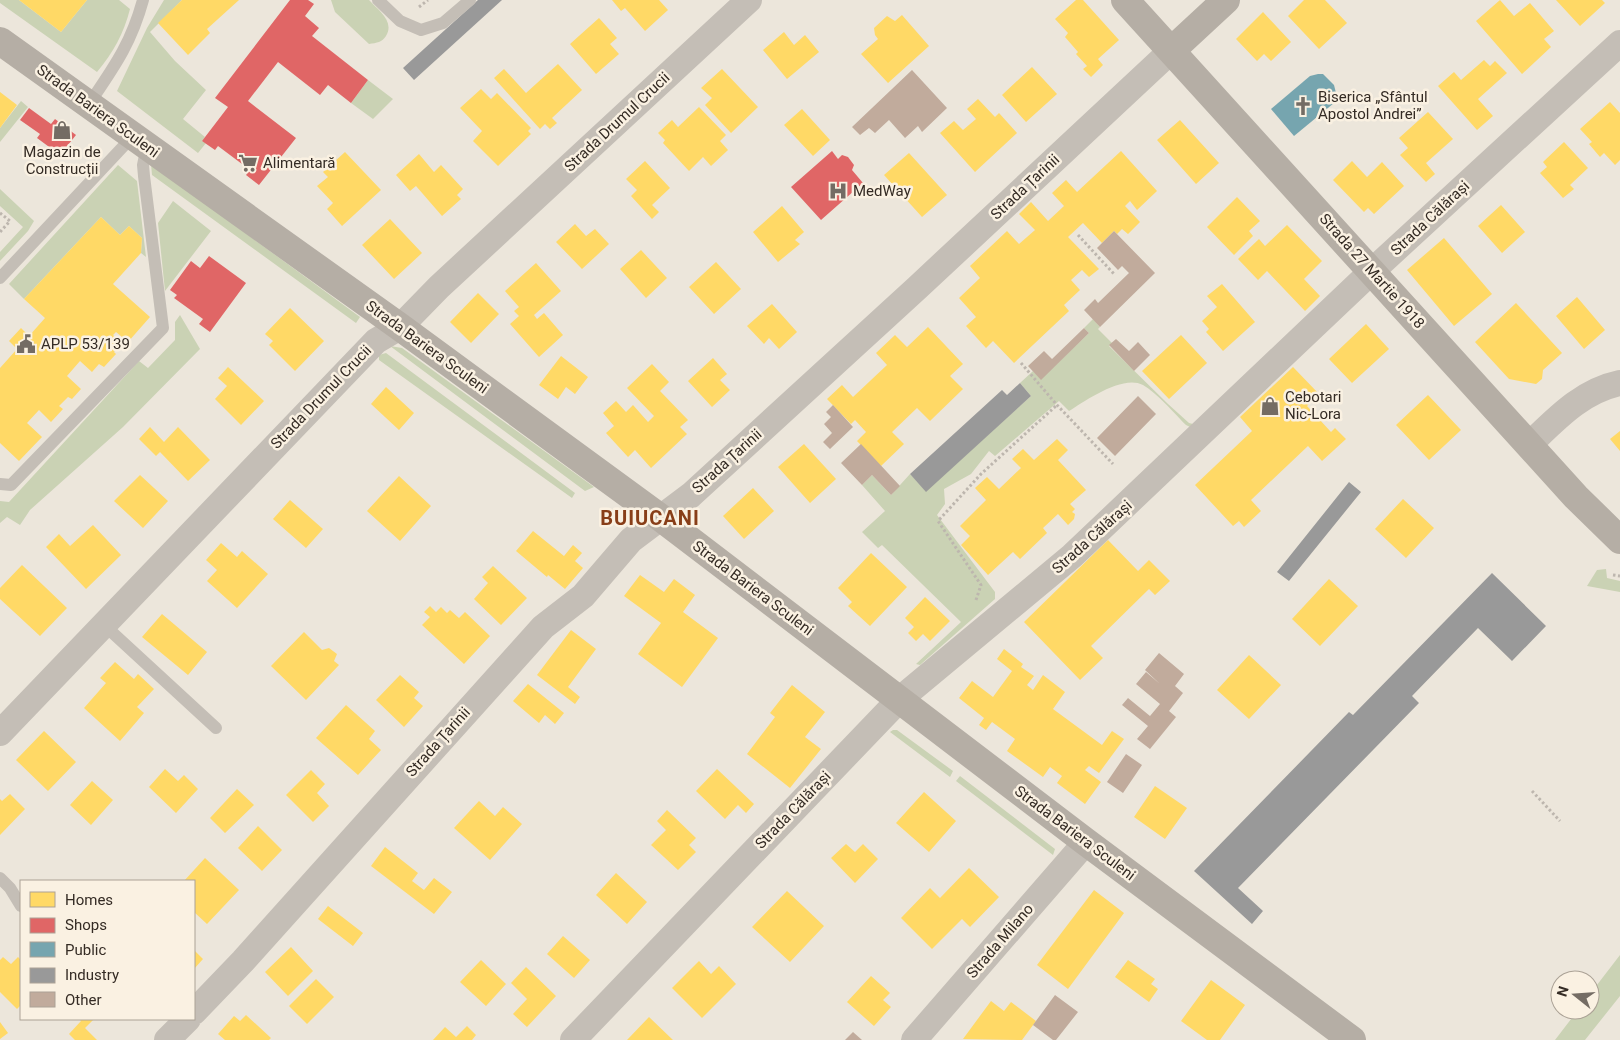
<svg xmlns="http://www.w3.org/2000/svg" width="1620" height="1040" viewBox="0 0 1620 1040" font-family="Roboto,sans-serif">
<rect width="100%" height="100%" fill="#ece6db"/>
<path fill="#cad2b4" d="M 0,0 L 19,0 L 61,32 L 87,0 L 119,0 L 130,9 C 124,33 113,53 97,72 L 0,3 Z
M 164,0 L 182,0 L 150,32 L 175,61 L 206,90 L 183,119 L 205,137 L 202,141 L 206,143 L 198,153 L 117,91 L 147,28 Z
M 331,0 L 369,0 C 378,10 395,21 386,36 C 382,42 377,43 369,44 L 335,12 Z
M 368,80 L 393,99 L 373,119 L 351,103 Z
M 21,101 L 28,107 L 0,142 L 0,128 Z
M 151,164 L 360,317 L 356,323 L 152,175 Z
M 118,165 L 137,181 L 146,257 L 141,253 L 142,238 L 129,226 L 120,235 L 101,217 L 24,299 L 9,284 Z
M 0,189 L 34,221 L 28,231 L 0,261 L 0,252 L 23,227 L 0,206 Z
M 173,201 L 211,231 L 165,291 L 158,223 Z
M 180,315 L 200,349 L 123,427 L 30,510 L 20,525 L 7,517 L 0,523 L 0,501 L 9,502 L 139,361 L 148,368 L 175,340 L 175,322 Z
M 1093,319 L 1100,327 L 1098,329 L 1112,343 L 1109,346 L 1168,404 L 1189,423 L 1193,424 L 1190,427 L 1186,425 C 1174,413 1157,393 1143,385 C 1123,374 1085,401 1069,411 L 1059,401 L 995,456 L 989,451 L 971,474 L 944,489 L 945,504 L 937,515 L 995,592 L 995,599 L 920,665 L 916,664 L 961,622 L 882,545 L 878,548 L 862,532 L 885,511 L 862,485 L 872,475 L 891,495 L 910,474 L 926,491 L 1031,396 L 1020,383 L 1033,371 L 1041,379 L 1089,333 L 1084,328 Z
M 390,346 L 402,348 L 594,487 L 585,491 Z
M 386,353 L 575,493 L 572,498 L 379,360 L 379,355 Z
M 1606,569 L 1607,578 L 1620,581 L 1620,592 L 1587,586 L 1597,570 Z
M 893,730 L 897,730 L 953,771 L 950,777 L 890,732 Z
M 960,776 L 1055,849 L 1053,855 L 956,781 Z
M 1620,955 L 1620,996 L 1585,1040 L 1555,1040 L 1578,1010 L 1590,1010 L 1590,994 Z"/>
<path fill="#ffd966" d="M 19,0 L 87,0 L 61,32 Z
M 182,0 L 239,0 L 207,29 L 210,33 L 188,55 L 158,23 Z
M 612,0 L 659,0 L 668,10 L 645,31 L 625,8 L 621,11 Z
M 1076,0 L 1083,0 L 1119,40 L 1098,59 L 1103,65 L 1091,77 L 1083,69 L 1087,66 L 1076,54 L 1078,52 L 1065,37 L 1068,33 L 1055,19 Z
M 1304,0 L 1325,0 L 1347,23 L 1319,49 L 1288,16 Z
M 1500,0 L 1514,16 L 1530,3 L 1554,31 L 1544,39 L 1551,47 L 1522,74 L 1476,21 Z
M 1556,0 L 1602,0 L 1605,3 L 1580,26 Z
M 1263,12 L 1291,42 L 1271,61 L 1264,54 L 1257,61 L 1236,39 Z
M 902,15 L 929,46 L 888,83 L 861,54 L 878,39 L 875,35 L 874,28 L 887,16 L 895,21 Z
M 599,18 L 617,38 L 610,44 L 619,54 L 596,74 L 570,44 Z
M 784,32 L 794,45 L 805,35 L 819,52 L 787,79 L 763,50 Z
M 1484,60 L 1490,66 L 1495,61 L 1507,73 L 1478,99 L 1493,116 L 1477,130 L 1438,86 L 1454,72 L 1461,80 Z
M 558,64 L 582,90 L 552,118 L 557,123 L 550,129 L 545,124 L 540,129 L 494,78 L 504,69 L 526,93 Z
M 1032,67 L 1057,94 L 1026,122 L 1002,95 Z
M 722,69 L 758,107 L 731,133 L 705,105 L 712,98 L 701,88 Z
M 481,89 L 491,99 L 497,93 L 531,128 L 528,131 L 531,134 L 498,166 L 473,141 L 482,131 L 460,108 Z
M 0,92 L 17,105 L 0,128 Z
M 978,99 L 995,117 L 999,113 L 1017,133 L 975,172 L 940,133 L 954,121 L 963,130 L 976,119 L 967,109 Z
M 1610,102 L 1620,113 L 1620,160 L 1615,165 L 1604,153 L 1600,157 L 1589,144 L 1592,142 L 1580,129 Z
M 699,107 L 726,135 L 720,141 L 728,150 L 711,166 L 703,157 L 689,171 L 663,143 L 665,140 L 658,133 L 672,120 L 678,127 Z
M 802,109 L 830,140 L 813,156 L 784,125 Z
M 1428,112 L 1453,139 L 1426,163 L 1435,174 L 1426,182 L 1400,155 L 1408,148 L 1399,138 Z
M 1180,120 L 1219,163 L 1196,184 L 1157,140 Z
M 1564,142 L 1588,168 L 1570,185 L 1574,189 L 1563,198 L 1540,173 L 1547,167 L 1543,162 Z
M 1121,151 L 1157,191 L 1137,210 L 1130,201 L 1125,206 L 1140,222 L 1128,234 L 1122,229 L 1117,234 L 1114,231 L 1102,243 L 1083,223 L 1068,237 L 1099,269 L 1089,277 L 1082,270 L 1071,280 L 1080,290 L 1064,305 L 1069,311 L 1014,363 L 993,341 L 986,348 L 966,326 L 976,317 L 959,298 L 980,278 L 970,266 L 1007,231 L 1019,244 L 1035,230 L 1019,214 L 1031,202 L 1048,221 L 1064,206 L 1052,193 L 1066,180 L 1077,192 Z
M 345,152 L 381,190 L 342,226 L 327,209 L 333,203 L 317,186 L 328,177 L 323,172 Z
M 909,153 L 947,195 L 922,217 L 884,175 Z
M 419,154 L 434,172 L 441,165 L 463,189 L 457,195 L 461,199 L 442,216 L 416,186 L 410,191 L 396,175 Z
M 645,161 L 670,188 L 652,205 L 659,212 L 652,219 L 631,196 L 637,190 L 626,179 Z
M 1352,161 L 1367,177 L 1382,162 L 1404,186 L 1374,214 L 1368,208 L 1364,212 L 1333,180 Z
M 1237,197 L 1260,221 L 1249,231 L 1253,236 L 1234,255 L 1207,227 Z
M 1501,205 L 1525,232 L 1502,253 L 1478,226 Z
M 782,206 L 804,232 L 795,240 L 800,244 L 778,262 L 753,232 Z
M 101,217 L 120,235 L 129,226 L 142,238 L 141,253 L 113,284 L 150,317 L 128,342 L 116,332 L 113,335 L 122,343 L 114,352 L 116,354 L 104,367 L 99,364 L 92,372 L 80,361 L 67,376 L 81,389 L 72,399 L 68,397 L 59,406 L 63,409 L 51,422 L 39,410 L 27,423 L 42,437 L 19,461 L 0,443 L 0,368 L 17,349 L 9,341 L 21,328 L 29,336 L 45,318 L 24,299 Z
M 390,219 L 422,253 L 394,279 L 362,245 Z
M 575,224 L 586,236 L 595,229 L 609,244 L 582,269 L 556,242 Z
M 1287,225 L 1322,261 L 1304,279 L 1320,296 L 1305,311 L 1267,271 L 1258,280 L 1238,259 L 1259,239 L 1265,246 Z
M 1444,238 L 1492,294 L 1454,326 L 1407,270 Z
M 641,250 L 667,278 L 646,298 L 620,269 Z
M 716,262 L 741,289 L 714,314 L 689,287 Z
M 536,263 L 561,291 L 534,315 L 537,319 L 544,313 L 563,335 L 539,357 L 510,324 L 519,316 L 514,311 L 519,307 L 505,291 Z
M 1222,284 L 1255,322 L 1223,351 L 1206,332 L 1209,329 L 1202,321 L 1217,307 L 1207,296 Z
M 478,293 L 499,314 L 471,343 L 450,322 Z
M 1577,297 L 1605,330 L 1584,349 L 1556,316 Z
M 1516,303 L 1562,353 L 1543,370 L 1542,379 L 1536,384 L 1509,379 L 1475,342 Z
M 772,304 L 797,332 L 779,349 L 769,338 L 764,344 L 747,326 Z
M 290,308 L 324,341 L 295,371 L 269,345 L 273,341 L 265,334 Z
M 1366,324 L 1389,349 L 1352,383 L 1329,359 Z
M 928,327 L 963,364 L 950,376 L 963,389 L 930,421 L 917,408 L 892,432 L 904,444 L 881,466 L 857,441 L 866,432 L 855,420 L 851,424 L 827,399 L 842,385 L 853,397 L 887,365 L 876,353 L 895,335 L 907,347 Z
M 1181,335 L 1207,363 L 1169,399 L 1142,371 Z
M 561,356 L 588,377 L 575,394 L 566,387 L 558,399 L 539,385 Z
M 713,358 L 727,374 L 720,380 L 730,390 L 712,407 L 688,381 Z
M 652,364 L 669,382 L 660,391 L 688,420 L 680,427 L 687,434 L 651,468 L 635,450 L 628,457 L 606,433 L 614,426 L 603,413 L 616,401 L 626,412 L 633,405 L 648,422 L 654,416 L 627,388 Z
M 228,367 L 264,401 L 241,425 L 215,399 L 227,386 L 218,378 Z
M 1293,367 L 1319,394 L 1307,406 L 1331,432 L 1335,428 L 1346,439 L 1322,461 L 1308,446 L 1251,500 L 1261,511 L 1244,527 L 1239,521 L 1233,526 L 1195,485 L 1252,431 L 1240,417 Z
M 386,387 L 414,413 L 399,430 L 371,404 Z
M 1428,395 L 1461,430 L 1429,460 L 1396,425 Z
M 150,427 L 164,442 L 178,427 L 210,460 L 188,481 L 160,452 L 156,456 L 139,439 Z
M 1620,431 L 1620,451 L 1610,439 Z
M 1057,439 L 1068,450 L 1058,460 L 1086,490 L 1070,504 L 1075,509 L 1072,512 L 1075,514 L 1074,519 L 1068,525 L 1058,514 L 1043,528 L 1047,533 L 1020,559 L 1013,552 L 988,575 L 961,545 L 970,536 L 960,526 L 986,500 L 975,488 L 987,477 L 999,489 L 1021,468 L 1012,459 L 1023,449 L 1034,460 Z
M 804,444 L 836,479 L 810,503 L 778,467 Z
M 140,475 L 168,501 L 143,528 L 114,501 Z
M 399,476 L 431,506 L 400,541 L 367,511 Z
M 753,488 L 774,511 L 744,539 L 723,516 Z
M 1403,499 L 1434,528 L 1406,558 L 1375,529 Z
M 290,500 L 323,529 L 306,548 L 273,519 Z
M 93,525 L 121,555 L 86,589 L 46,547 L 59,534 L 70,546 Z
M 533,531 L 564,556 L 573,545 L 582,553 L 575,561 L 583,568 L 565,589 L 548,575 L 547,577 L 516,551 Z
M 1108,540 L 1138,571 L 1149,560 L 1170,581 L 1155,595 L 1149,589 L 1091,646 L 1103,658 L 1080,680 L 1024,622 Z
M 221,543 L 237,557 L 242,551 L 268,574 L 237,608 L 207,581 L 217,570 L 206,560 Z
M 871,553 L 907,587 L 870,626 L 848,606 L 852,602 L 838,588 Z
M 22,565 L 67,608 L 40,636 L 0,599 L 0,588 Z
M 493,566 L 527,598 L 501,625 L 474,599 L 488,583 L 482,577 Z
M 640,575 L 664,592 L 674,579 L 695,595 L 683,612 L 718,638 L 682,687 L 638,654 L 661,623 L 624,596 Z
M 1329,579 L 1358,606 L 1320,646 L 1292,619 Z
M 925,597 L 950,621 L 930,641 L 923,634 L 916,641 L 908,633 L 914,627 L 905,618 Z
M 430,606 L 436,612 L 441,607 L 447,613 L 450,610 L 459,618 L 465,612 L 490,636 L 464,664 L 422,625 L 430,617 L 424,612 Z
M 162,614 L 207,652 L 188,675 L 142,637 Z
M 571,630 L 596,649 L 568,687 L 580,697 L 575,704 L 537,675 Z
M 304,632 L 322,650 L 329,648 L 337,654 L 334,661 L 339,665 L 306,700 L 271,666 Z
M 1004,649 L 1023,664 L 1021,667 L 1034,676 L 1027,685 L 1033,690 L 1043,675 L 1065,692 L 1053,709 L 1102,745 L 1112,731 L 1124,739 L 1099,773 L 1089,766 L 1085,770 L 1101,782 L 1085,804 L 1057,783 L 1062,776 L 1050,767 L 1043,777 L 1007,751 L 1015,739 L 992,722 L 986,730 L 979,725 L 984,718 L 959,698 L 972,681 L 993,697 L 1012,671 L 997,659 Z
M 1249,655 L 1281,685 L 1249,719 L 1217,690 Z
M 115,662 L 134,679 L 138,674 L 154,689 L 137,707 L 144,713 L 120,741 L 84,708 L 106,683 L 100,678 Z
M 400,675 L 419,692 L 414,698 L 423,706 L 404,727 L 376,700 Z
M 528,684 L 564,713 L 555,724 L 545,715 L 539,723 L 513,701 Z
M 792,685 L 825,712 L 805,737 L 821,749 L 790,788 L 747,754 L 775,717 L 770,713 Z
M 346,705 L 375,731 L 369,739 L 381,750 L 358,775 L 316,738 Z
M 44,731 L 76,762 L 48,791 L 16,760 Z
M 165,769 L 178,781 L 184,775 L 198,789 L 176,813 L 149,787 Z
M 717,769 L 754,804 L 746,813 L 738,805 L 725,819 L 696,791 Z
M 311,770 L 325,784 L 317,793 L 329,806 L 313,822 L 286,795 Z
M 92,781 L 113,800 L 91,825 L 70,805 Z
M 1155,786 L 1187,808 L 1165,839 L 1134,817 Z
M 237,789 L 254,805 L 225,833 L 210,818 Z
M 924,792 L 956,821 L 929,852 L 896,823 Z
M 10,794 L 25,809 L 0,835 L 0,799 L 2,801 Z
M 479,801 L 495,816 L 503,807 L 522,824 L 490,860 L 454,828 Z
M 667,810 L 696,838 L 689,845 L 696,852 L 678,870 L 651,845 L 666,830 L 657,821 Z
M 258,826 L 282,850 L 262,871 L 238,848 Z
M 846,844 L 855,852 L 863,844 L 878,859 L 855,883 L 831,858 Z
M 385,847 L 418,873 L 412,881 L 424,890 L 434,878 L 452,892 L 434,914 L 371,866 Z
M 205,858 L 239,890 L 207,924 L 194,912 L 194,881 L 184,881 Z
M 969,868 L 999,897 L 970,927 L 962,919 L 932,949 L 901,918 L 930,888 L 940,898 Z
M 616,873 L 647,902 L 627,924 L 596,895 Z
M 1094,890 L 1124,913 L 1068,989 L 1037,965 Z
M 787,891 L 824,926 L 790,962 L 752,927 Z
M 328,906 L 363,933 L 353,946 L 318,919 Z
M 563,936 L 590,960 L 574,978 L 547,954 Z
M 291,947 L 313,971 L 288,996 L 265,972 Z
M 194,950 L 203,959 L 194,969 Z
M 3,957 L 11,964 L 18,957 L 21,960 L 21,1005 L 17,1009 L 0,992 L 0,960 Z
M 481,960 L 506,984 L 486,1006 L 460,982 Z
M 1128,960 L 1155,979 L 1151,984 L 1158,989 L 1149,1002 L 1115,977 Z
M 699,961 L 711,974 L 719,966 L 736,984 L 702,1018 L 672,988 Z
M 526,967 L 556,996 L 527,1027 L 513,1014 L 527,999 L 511,983 Z
M 871,976 L 890,993 L 883,1000 L 891,1007 L 874,1026 L 847,1002 Z
M 316,979 L 334,997 L 307,1024 L 289,1006 Z
M 1211,980 L 1245,1005 L 1220,1040 L 1207,1040 L 1181,1021 Z
M 991,1001 L 1004,1011 L 1011,1002 L 1036,1021 L 1022,1040 L 963,1039 Z
M 246,1015 L 271,1038 L 269,1040 L 225,1040 L 218,1034 L 234,1016 L 240,1021 Z
M 649,1017 L 673,1040 L 627,1040 Z
M 79,1019 L 94,1019 L 85,1028 L 97,1040 L 75,1040 L 69,1034 L 81,1021 Z
M 0,1022 L 8,1033 L 0,1039 Z
M 467,1026 L 476,1035 L 472,1040 L 433,1040 L 445,1027 L 456,1037 Z"/>
<path fill="#e06666" d="M 290,0 L 308,0 L 314,4 L 305,16 L 319,28 L 312,36 L 368,80 L 351,103 L 328,85 L 320,95 L 278,62 L 248,101 L 296,138 L 259,185 L 246,175 L 250,170 L 218,146 L 215,150 L 202,141 L 228,107 L 215,98 Z
M 29,108 L 51,124 L 55,119 L 76,135 L 60,155 L 37,138 L 40,134 L 20,120 Z
M 832,151 L 838,159 L 842,155 L 848,157 L 854,165 L 852,170 L 863,183 L 821,220 L 791,187 Z
M 209,256 L 246,283 L 210,332 L 199,324 L 203,319 L 174,298 L 177,295 L 170,290 L 191,261 L 200,268 Z"/>
<path fill="#76a5af" d="M 1318,74 L 1323,74 L 1334,85 L 1337,97 L 1334,103 L 1294,136 L 1271,109 L 1310,76 Z"/>
<path fill="#999" d="M 478,0 L 502,0 L 414,80 L 403,68 Z
M 1020,383 L 1031,396 L 926,492 L 910,474 L 1002,390 L 1007,395 Z
M 1349,482 L 1361,492 L 1289,581 L 1277,572 Z
M 1492,573 L 1546,626 L 1512,661 L 1478,628 L 1412,696 L 1419,703 L 1238,888 L 1263,911 L 1252,924 L 1194,871 L 1349,712 L 1353,715 Z"/>
<path fill="#c1ab9c" d="M 912,70 L 947,108 L 922,132 L 918,126 L 905,138 L 889,120 L 875,133 L 869,128 L 860,135 L 852,127 Z
M 1114,231 L 1155,273 L 1100,327 L 1084,310 L 1095,299 L 1098,303 L 1129,273 L 1122,266 L 1118,270 L 1097,248 Z
M 1084,328 L 1089,333 L 1041,380 L 1028,366 L 1044,351 L 1052,359 Z
M 1116,339 L 1129,351 L 1138,342 L 1150,355 L 1134,371 L 1109,345 Z
M 1138,396 L 1156,414 L 1115,456 L 1097,438 Z
M 833,405 L 853,427 L 830,449 L 823,442 L 832,433 L 824,424 L 831,417 L 826,412 Z
M 861,444 L 900,486 L 891,495 L 872,475 L 862,485 L 841,463 Z
M 1159,653 L 1184,674 L 1175,686 L 1183,693 L 1169,711 L 1176,717 L 1150,749 L 1137,739 L 1148,726 L 1122,705 L 1128,698 L 1150,716 L 1160,704 L 1136,684 L 1146,672 L 1160,684 L 1145,670 Z
M 1126,754 L 1142,765 L 1123,793 L 1107,782 Z
M 1055,995 L 1078,1012 L 1056,1040 L 1053,1040 L 1033,1025 Z
M 853,1032 L 862,1040 L 845,1040 Z"/>
<g fill="none" stroke-linecap="round" stroke-linejoin="round">
<path stroke="#bdb6ae" stroke-width="3" stroke-dasharray="2.5 2.5" stroke-linecap="butt" d="M 419,7 L 428,0
M 0,213 L 10,221 L 0,232
M 1078,235 L 1114,274
M 1021,363 L 1057,405 L 1113,464
M 1613,575 L 1620,576
M 976,600 L 981,585 L 938,521 L 981,474 L 1057,405
M 1532,791 L 1560,821"/>
<path stroke="#c4beb6" stroke-width="12" d="M 378,0 L 400,21 L 421,30 L 443,23 L 470,0
M 89,104 C 114,67 131,44 143,0
M 0,278 L 133,136
M 0,484 L 11,485 L 163,328 L 144,176 L 143,165 L 147,146
M 103,624 L 216,728
M 0,878 L 10,888 L 21,906"/>
<path stroke="#c4beb6" stroke-width="26" d="M 1530,444 C 1557,418 1582,391 1620,383
M 0,733 L 376,341 L 400,327 L 439,287 L 749,0
M 194,1012 L 243,961 L 543,627 L 583,596 L 631,540 L 691,495 L 917,288 L 1172,50
M 167,1040 L 188,1019
M 573,1040 L 900,699 L 1072,556 L 1371,272 L 1620,43
M 914,1040 L 1086,842"/>
<path stroke="#b5aea5" stroke-width="28" d="M 1125,0 L 1576,497 L 1620,540
M 0,41 L 400,327 L 661,518 L 1086,842 L 1352,1040
M 1172,50 L 1226,0"/>
</g>
<defs>
<g id="church-bare" transform="scale(1.5)"><path d="M-1.2-6h2.4v3.5h3.3v2.4h-3.3V6h-2.4V-.1h-3.3v-2.4h3.3Z" fill="#746c64" stroke="#faf1e2" stroke-width="2.5" paint-order="stroke"/></g>
<g id="shop-bare" transform="scale(1.5)"><path d="M-5-2.5h2.3a2.7 3.5 0 0 1 5.4 0H5L5.5 6h-11ZM-1.5-2.5h3a1.5 2.3 0 0 0-3 0Z" fill="#746c64" stroke="#faf1e2" stroke-width="2.5" paint-order="stroke"/></g>
<g id="supermarket-bare" transform="scale(1.5)"><path d="M-6-5.5h2.5l.6 2H6L4.5 2H-2.5L-4.4-4H-6ZM-1.5 3.2a1.3 1.3 0 1 0 .1 0ZM3 3.2a1.3 1.3 0 1 0 .1 0Z" fill="#746c64" stroke="#faf1e2" stroke-width="2.5" paint-order="stroke"/></g>
<g id="hospital-bare" transform="scale(1.5)"><path d="M-5-5h3v3.5h4V-5h3V5h-3V1.5h-4V5h-3Z" fill="#746c64" stroke="#faf1e2" stroke-width="2.5" paint-order="stroke"/></g>
<g id="civic-bare" transform="scale(1.5)"><path d="M-.6-6.5H3V-4.5H.6V-3L4-1V1h2V6H-6V1h2V-1L-.6-3ZM-1.2 2.5V6h2.4V2.5Z" fill="#746c64" stroke="#faf1e2" stroke-width="2.5" paint-order="stroke"/></g>
</defs>
<g fill-rule="evenodd">
<use href="#church-bare" x="1303" y="106"/>
<use href="#shop-bare" x="62" y="130"/>
<use href="#supermarket-bare" x="248" y="163"/>
<use href="#hospital-bare" x="838" y="191"/>
<use href="#civic-bare" x="26" y="344"/>
<use href="#shop-bare" x="1270" y="406"/>
</g>
<g text-anchor="middle" stroke-width="5" stroke-linejoin="round" paint-order="stroke">
<g font-size="15" fill="#342b24" stroke="#faf1e2" text-anchor="start">
<text x="1318" y="102">Biserica „Sfântul<tspan x="1318" dy="17">Apostol Andrei”</tspan></text>
<text x="62" y="157" text-anchor="middle">Magazin de<tspan x="62" dy="17">Construcții</tspan></text>
<text x="263" y="168">Alimentară</text>
<text x="853" y="196">MedWay</text>
<text x="41" y="349">APLP 53/139</text>
<text x="1285" y="402">Cebotari<tspan x="1285" dy="17">Nic-Lora</tspan></text>
</g>
<g font-size="15" fill="#342b24" stroke="#faf1e2">
<text transform="translate(98 111) rotate(36)" y="5">Strada Bariera Sculeni</text>
<text transform="translate(617 122) rotate(-43)" y="5">Strada Drumul Crucii</text>
<text transform="translate(1025 187) rotate(-43)" y="5">Strada Țarinii</text>
<text transform="translate(1430 218) rotate(-43)" y="5">Strada Călărași</text>
<text transform="translate(1372 271) rotate(48)" y="5">Strada 27 Martie 1918</text>
<text transform="translate(427 347) rotate(36)" y="5">Strada Bariera Sculeni</text>
<text transform="translate(321 397) rotate(-46)" y="5">Strada Drumul Crucii</text>
<text transform="translate(727 461) rotate(-42)" y="5">Strada Țarinii</text>
<text transform="translate(1092 537) rotate(-42)" y="5">Strada Călărași</text>
<text transform="translate(753 588) rotate(37)" y="5">Strada Bariera Sculeni</text>
<text transform="translate(438 742) rotate(-48)" y="5">Strada Țarinii</text>
<text transform="translate(793 810) rotate(-46)" y="5">Strada Călărași</text>
<text transform="translate(1075 833) rotate(37)" y="5">Strada Bariera Sculeni</text>
<text transform="translate(1000 941) rotate(-49)" y="5">Strada Milano</text>
</g>
<g font-size="20" font-weight="bold" letter-spacing="1" fill="#883e18" stroke="#faf1e2">
<text x="650" y="525">BUIUCANI</text>
</g>
</g>
<rect x="20" y="880" width="175" height="140" fill="#faf1e2" stroke="#aba296"/>
<rect x="30" y="892" width="25" height="15" fill="#ffd966" stroke="#aba296"/>
<text x="65" y="905" font-size="15" fill="#342b24">Homes</text>
<rect x="30" y="918" width="25" height="15" fill="#e06666" stroke="#aba296"/>
<text x="65" y="930" font-size="15" fill="#342b24">Shops</text>
<rect x="30" y="942" width="25" height="15" fill="#76a5af" stroke="#aba296"/>
<text x="65" y="955" font-size="15" fill="#342b24">Public</text>
<rect x="30" y="968" width="25" height="15" fill="#999999" stroke="#aba296"/>
<text x="65" y="980" font-size="15" fill="#342b24">Industry</text>
<rect x="30" y="992" width="25" height="15" fill="#c1ab9c" stroke="#aba296"/>
<text x="65" y="1005" font-size="15" fill="#342b24">Other</text>
<g transform="translate(1575 995) rotate(287)"><circle r="24" fill="#faf1e2" stroke="#aba296"/>
<path d="M0-4L9 19L0 12L-9 19Z" fill="#746c64"/>
<text y="-8" font-size="14" font-weight="bold" text-anchor="middle" fill="#342b24">N</text>
</g>
</svg>
